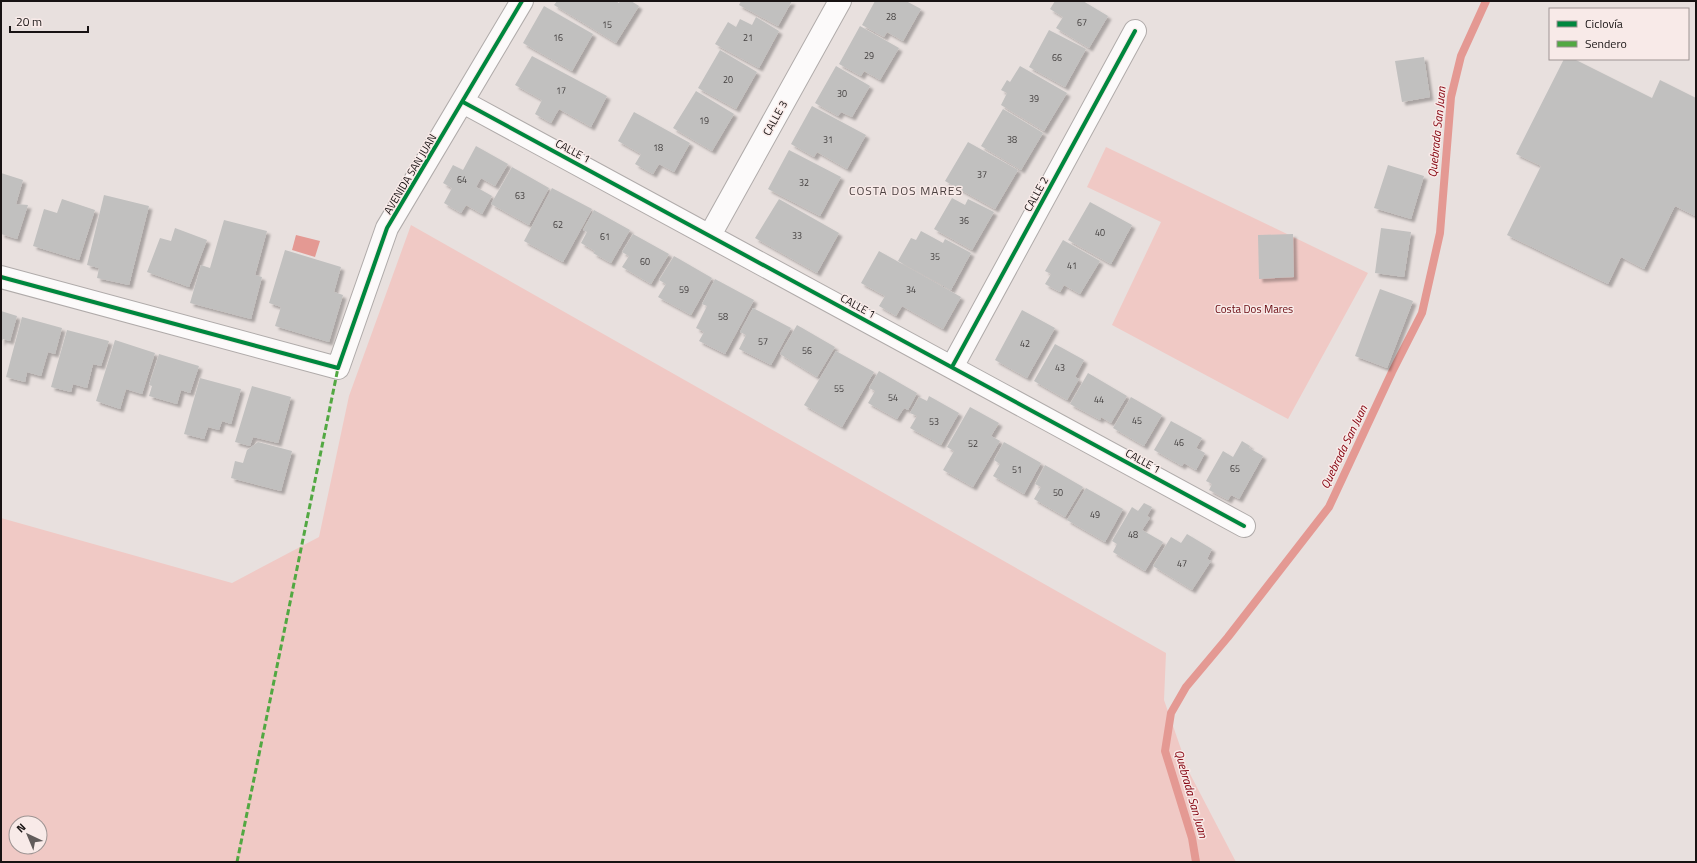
<svg xmlns="http://www.w3.org/2000/svg" width="1697" height="863" viewBox="0 0 1697 863" font-family="'Titillium Web',sans-serif">
<defs>
<filter id="shadow"><feDropShadow dx="3.5" dy="3.5" stdDeviation="1" flood-color="#0004"/></filter>
</defs>
<rect width="100%" height="100%" fill="#e8e0de"/>
<path fill="#f0c9c5" fill-rule="evenodd" d="M 1106,147 L 1368,273 L 1288,419 L 1112,325 L 1161,222 L 1087,187 Z
M 411,225 L 1166,653 L 1164,700 L 1189,772 L 1236,862 L 1,862 L 1,518 L 232,583 L 319,537 L 349,396 ZM 16,823 L 40,823 L 40,847 L 16,847 Z"/>
<path fill="#e49993" d="M 296,235 L 320,241 L 315,257 L 292,250 Z"/>
<g fill="none" stroke-linecap="round" stroke-linejoin="round">
<path stroke="#e49993" stroke-width="8" d="M 1196,862 L 1192,838 L 1165,751 L 1171,713 L 1186,687 L 1228,637 L 1329,507 L 1392,372 L 1422,313 L 1440,233 L 1451,97 L 1461,56 L 1486,1"/>
</g>
<path fill="#c1c0bf" filter="url(#shadow)" d="M 557,1 L 616,1 L 619,3 L 620,1 L 631,1 L 639,6 L 616,43 L 554,5 Z
M 741,1 L 792,1 L 778,26 L 739,5 Z
M 875,1 L 906,1 L 921,9 L 903,41 L 887,32 L 884,37 L 862,25 Z
M 1055,1 L 1083,1 L 1108,16 L 1089,48 L 1056,28 L 1063,17 L 1050,9 Z
M 544,6 L 593,34 L 572,71 L 523,43 Z
M 756,17 L 779,31 L 759,68 L 715,44 L 728,22 L 736,27 L 740,19 L 752,25 Z
M 860,26 L 899,48 L 880,80 L 864,71 L 861,76 L 839,64 Z
M 1049,30 L 1086,49 L 1065,87 L 1029,67 Z
M 720,50 L 757,72 L 736,109 L 698,88 Z
M 532,56 L 607,96 L 591,127 L 559,109 L 551,123 L 535,114 L 542,100 L 515,85 Z
M 1424,57 L 1430,97 L 1402,102 L 1395,61 Z
M 1564,59 L 1574,59 L 1652,98 L 1660,80 L 1696,98 L 1696,215 L 1695,216 L 1675,206 L 1644,269 L 1621,257 L 1608,284 L 1507,235 L 1541,166 L 1516,154 Z
M 836,66 L 870,86 L 852,117 L 841,112 L 838,116 L 815,103 Z
M 1020,66 L 1067,93 L 1044,131 L 1001,105 L 1007,93 L 1001,90 L 1007,80 L 1010,82 Z
M 696,91 L 734,114 L 712,151 L 673,128 Z
M 812,106 L 866,135 L 847,169 L 817,152 L 814,157 L 791,144 Z
M 1003,109 L 1043,133 L 1021,170 L 981,146 Z
M 634,112 L 690,143 L 674,172 L 659,164 L 653,174 L 635,164 L 641,154 L 618,141 Z
M 968,142 L 1018,170 L 995,209 L 945,181 Z
M 476,146 L 508,164 L 495,186 L 481,178 L 476,187 L 492,196 L 482,214 L 466,205 L 461,213 L 444,203 L 452,188 L 443,183 L 453,165 L 463,170 Z
M 789,150 L 841,177 L 820,216 L 768,189 Z
M 1388,165 L 1424,176 L 1411,219 L 1374,208 Z
M 512,167 L 549,188 L 529,225 L 491,204 Z
M 1,173 L 23,180 L 16,204 L 28,205 L 17,239 L 1,234 Z
M 552,188 L 592,209 L 563,262 L 524,241 Z
M 104,195 L 149,206 L 129,285 L 97,278 L 99,268 L 87,265 Z
M 952,198 L 965,205 L 968,199 L 994,212 L 972,250 L 934,229 Z
M 62,199 L 95,210 L 79,260 L 33,246 L 44,209 L 57,213 Z
M 779,199 L 839,233 L 817,273 L 755,238 Z
M 1090,202 L 1132,225 L 1111,264 L 1068,240 Z
M 594,210 L 630,230 L 611,263 L 593,253 L 595,251 L 581,243 L 587,232 L 583,230 Z
M 224,220 L 267,231 L 255,275 L 262,277 L 251,319 L 190,303 L 201,265 L 210,268 Z
M 175,228 L 207,240 L 189,287 L 147,272 L 160,238 L 171,241 Z
M 1381,228 L 1411,232 L 1404,277 L 1375,273 Z
M 921,231 L 943,243 L 945,239 L 971,253 L 951,290 L 898,261 L 911,238 L 916,240 Z
M 633,234 L 669,254 L 651,284 L 622,267 L 629,256 L 622,252 Z
M 1293,234 L 1294,277 L 1259,279 L 1258,235 Z
M 1063,240 L 1100,261 L 1080,294 L 1064,285 L 1060,292 L 1045,284 L 1051,274 L 1045,271 Z
M 285,250 L 341,267 L 334,292 L 343,295 L 329,342 L 275,326 L 281,307 L 269,303 Z
M 879,251 L 961,297 L 943,329 L 902,306 L 896,316 L 879,306 L 885,296 L 861,283 Z
M 674,256 L 712,278 L 691,315 L 658,297 L 666,284 L 659,280 Z
M 715,279 L 754,300 L 725,354 L 699,341 L 704,332 L 696,328 L 707,306 L 702,304 Z
M 1380,289 L 1413,301 L 1387,368 L 1355,356 Z
M 753,308 L 791,328 L 771,365 L 739,349 L 746,335 L 740,332 Z
M 1022,310 L 1055,328 L 1027,378 L 995,360 Z
M 1,311 L 17,316 L 10,341 L 3,339 L 1,343 Z
M 22,317 L 62,328 L 55,354 L 48,352 L 41,376 L 27,372 L 25,382 L 6,377 Z
M 797,325 L 835,347 L 817,377 L 780,354 Z
M 67,330 L 109,341 L 101,366 L 93,364 L 87,388 L 73,384 L 71,392 L 51,387 Z
M 115,340 L 155,353 L 142,394 L 126,389 L 120,409 L 96,401 Z
M 1055,344 L 1084,360 L 1075,377 L 1079,379 L 1067,400 L 1034,381 Z
M 836,351 L 874,372 L 842,427 L 804,405 Z
M 159,354 L 199,366 L 190,393 L 181,390 L 177,404 L 149,396 L 152,386 L 149,385 Z
M 879,371 L 917,393 L 908,410 L 904,408 L 897,419 L 868,403 L 875,391 L 869,388 Z
M 1088,373 L 1127,396 L 1111,423 L 1101,417 L 1100,420 L 1070,404 Z
M 200,378 L 241,389 L 231,424 L 222,421 L 219,430 L 208,427 L 204,439 L 184,434 Z
M 252,386 L 291,397 L 278,443 L 253,437 L 250,446 L 235,442 Z
M 929,396 L 959,413 L 941,445 L 910,428 L 917,416 L 910,413 L 919,397 L 927,401 Z
M 1131,397 L 1162,415 L 1144,446 L 1113,428 Z
M 970,407 L 999,423 L 991,436 L 1000,441 L 973,487 L 943,470 L 954,451 L 947,447 Z
M 1171,421 L 1202,438 L 1196,448 L 1205,453 L 1196,470 L 1184,463 L 1182,466 L 1154,450 Z
M 1242,441 L 1250,446 L 1249,448 L 1263,456 L 1239,499 L 1231,495 L 1228,500 L 1209,490 L 1212,484 L 1206,481 L 1223,451 L 1233,457 Z
M 258,442 L 292,451 L 281,491 L 231,478 L 235,461 L 243,463 L 247,450 Z
M 1004,442 L 1041,463 L 1024,494 L 993,476 L 1000,464 L 994,460 Z
M 1045,465 L 1083,487 L 1065,517 L 1034,499 L 1041,487 L 1035,484 Z
M 1086,488 L 1123,509 L 1105,542 L 1067,520 Z
M 1144,503 L 1152,507 L 1147,516 L 1150,518 L 1142,530 L 1163,542 L 1145,571 L 1113,552 L 1117,544 L 1112,541 L 1132,507 L 1138,511 Z
M 1187,534 L 1212,549 L 1207,559 L 1211,561 L 1192,590 L 1153,566 L 1171,537 L 1181,543 Z"/>
<g fill="none" stroke-linecap="round" stroke-linejoin="round">
<g stroke="#b0abaa" stroke-width="24">
<path id="minor" d="M 463,102 L 1244,526
M 710,235 L 840,1
M 1,277 L 338,368 L 387,228 L 522,1
M 952,367 L 1135,31"/>
</g>
<use href="#minor" stroke="#fcfafa" stroke-width="22"/>
<path stroke="#52a842" stroke-width="3" stroke-dasharray="6 3" stroke-linecap="butt" d="M 237,862 L 338,368"/>
<g stroke="#f8eae8" stroke-width="6">
<path id="cycleway" d="M 463,102 L 1244,526
M 1,277 L 338,368 L 387,228 L 522,1
M 952,367 L 1135,31"/>
</g>
<use href="#cycleway" stroke="#00873e" stroke-width="4"/>
</g>
<g text-anchor="middle" stroke-width="3" stroke-linejoin="round" paint-order="stroke">
<g font-size="9" fill="#423e3e">
<text x="891" y="20">28</text>
<text x="1082" y="26">67</text>
<text x="607" y="28">15</text>
<text x="558" y="41">16</text>
<text x="748" y="41">21</text>
<text x="869" y="59">29</text>
<text x="1057" y="61">66</text>
<text x="728" y="83">20</text>
<text x="561" y="94">17</text>
<text x="842" y="97">30</text>
<text x="1034" y="102">39</text>
<text x="704" y="124">19</text>
<text x="828" y="143">31</text>
<text x="1012" y="143">38</text>
<text x="658" y="151">18</text>
<text x="982" y="178">37</text>
<text x="462" y="183">64</text>
<text x="804" y="186">32</text>
<text x="520" y="199">63</text>
<text x="964" y="224">36</text>
<text x="558" y="228">62</text>
<text x="1100" y="236">40</text>
<text x="797" y="239">33</text>
<text x="605" y="240">61</text>
<text x="935" y="260">35</text>
<text x="645" y="265">60</text>
<text x="1072" y="269">41</text>
<text x="684" y="293">59</text>
<text x="911" y="293">34</text>
<text x="723" y="320">58</text>
<text x="763" y="345">57</text>
<text x="1025" y="347">42</text>
<text x="807" y="354">56</text>
<text x="1060" y="371">43</text>
<text x="839" y="392">55</text>
<text x="893" y="401">54</text>
<text x="1099" y="403">44</text>
<text x="1137" y="424">45</text>
<text x="934" y="425">53</text>
<text x="1179" y="446">46</text>
<text x="973" y="447">52</text>
<text x="1235" y="472">65</text>
<text x="1017" y="473">51</text>
<text x="1058" y="496">50</text>
<text x="1095" y="518">49</text>
<text x="1133" y="538">48</text>
<text x="1182" y="567">47</text>
</g>
<g font-size="11" fill="#181313" stroke="#f8eae8">
<text transform="translate(775 118) rotate(-61)" y="4">CALLE 3</text>
<text transform="translate(573 151) rotate(28)" y="4">CALLE 1</text>
<text transform="translate(410 174) rotate(-59)" y="4">AVENIDA SAN JUAN</text>
<text transform="translate(1036 194) rotate(-61)" y="4">CALLE 2</text>
<text transform="translate(858 306) rotate(29)" y="4">CALLE 1</text>
<text transform="translate(1143 461) rotate(29)" y="4">CALLE 1</text>
</g>
<g font-size="11" fill="#67070d" stroke="#f8eae8">
<text x="1254" y="313">Costa Dos Mares</text>
</g>
<g font-size="12" font-style="italic" fill="#84000d" stroke="#f8eae8">
<text transform="translate(1437 132) rotate(-84)" y="4">Quebrada San Juan</text>
<text transform="translate(1344 447) rotate(-64)" y="4">Quebrada San Juan</text>
<text transform="translate(1191 794) rotate(74)" y="4">Quebrada San Juan</text>
</g>
<g font-size="12" letter-spacing="1" fill="#4c4140" stroke="#f8eae8">
<text x="906" y="195">COSTA DOS MARES</text>
</g>
</g>
<rect width="1697" height="863" fill="none" stroke="#181313" stroke-width="4"/>
<rect x="1549" y="8" width="140" height="52" fill="#f8eae8" stroke="#9e9493"/>
<rect x="1557" y="21" width="20" height="6" fill="#00873e" stroke="#9e9493"/>
<text x="1585" y="28" font-size="12" fill="#181313">Ciclovía</text>
<rect x="1557" y="41" width="20" height="6" fill="#52a842" stroke="#9e9493"/>
<text x="1585" y="48" font-size="12" fill="#181313">Sendero</text>
<g transform="translate(28 835) rotate(316)"><circle r="19" fill="#f8eae8" stroke="#9e9493"/>
<path d="M0-3L7 15L0 10L-7 15Z" fill="#615b5a"/>
<text y="-6" font-size="11" font-weight="bold" text-anchor="middle" fill="#181313">N</text>
</g>
<path d="M10 26v6h78v-6" fill="none" stroke="#181313" stroke-width="2"/>
<text x="16" y="26" font-size="12" fill="#181313" stroke="#f8eae8" stroke-width="3" paint-order="stroke">20 m</text>
</svg>
